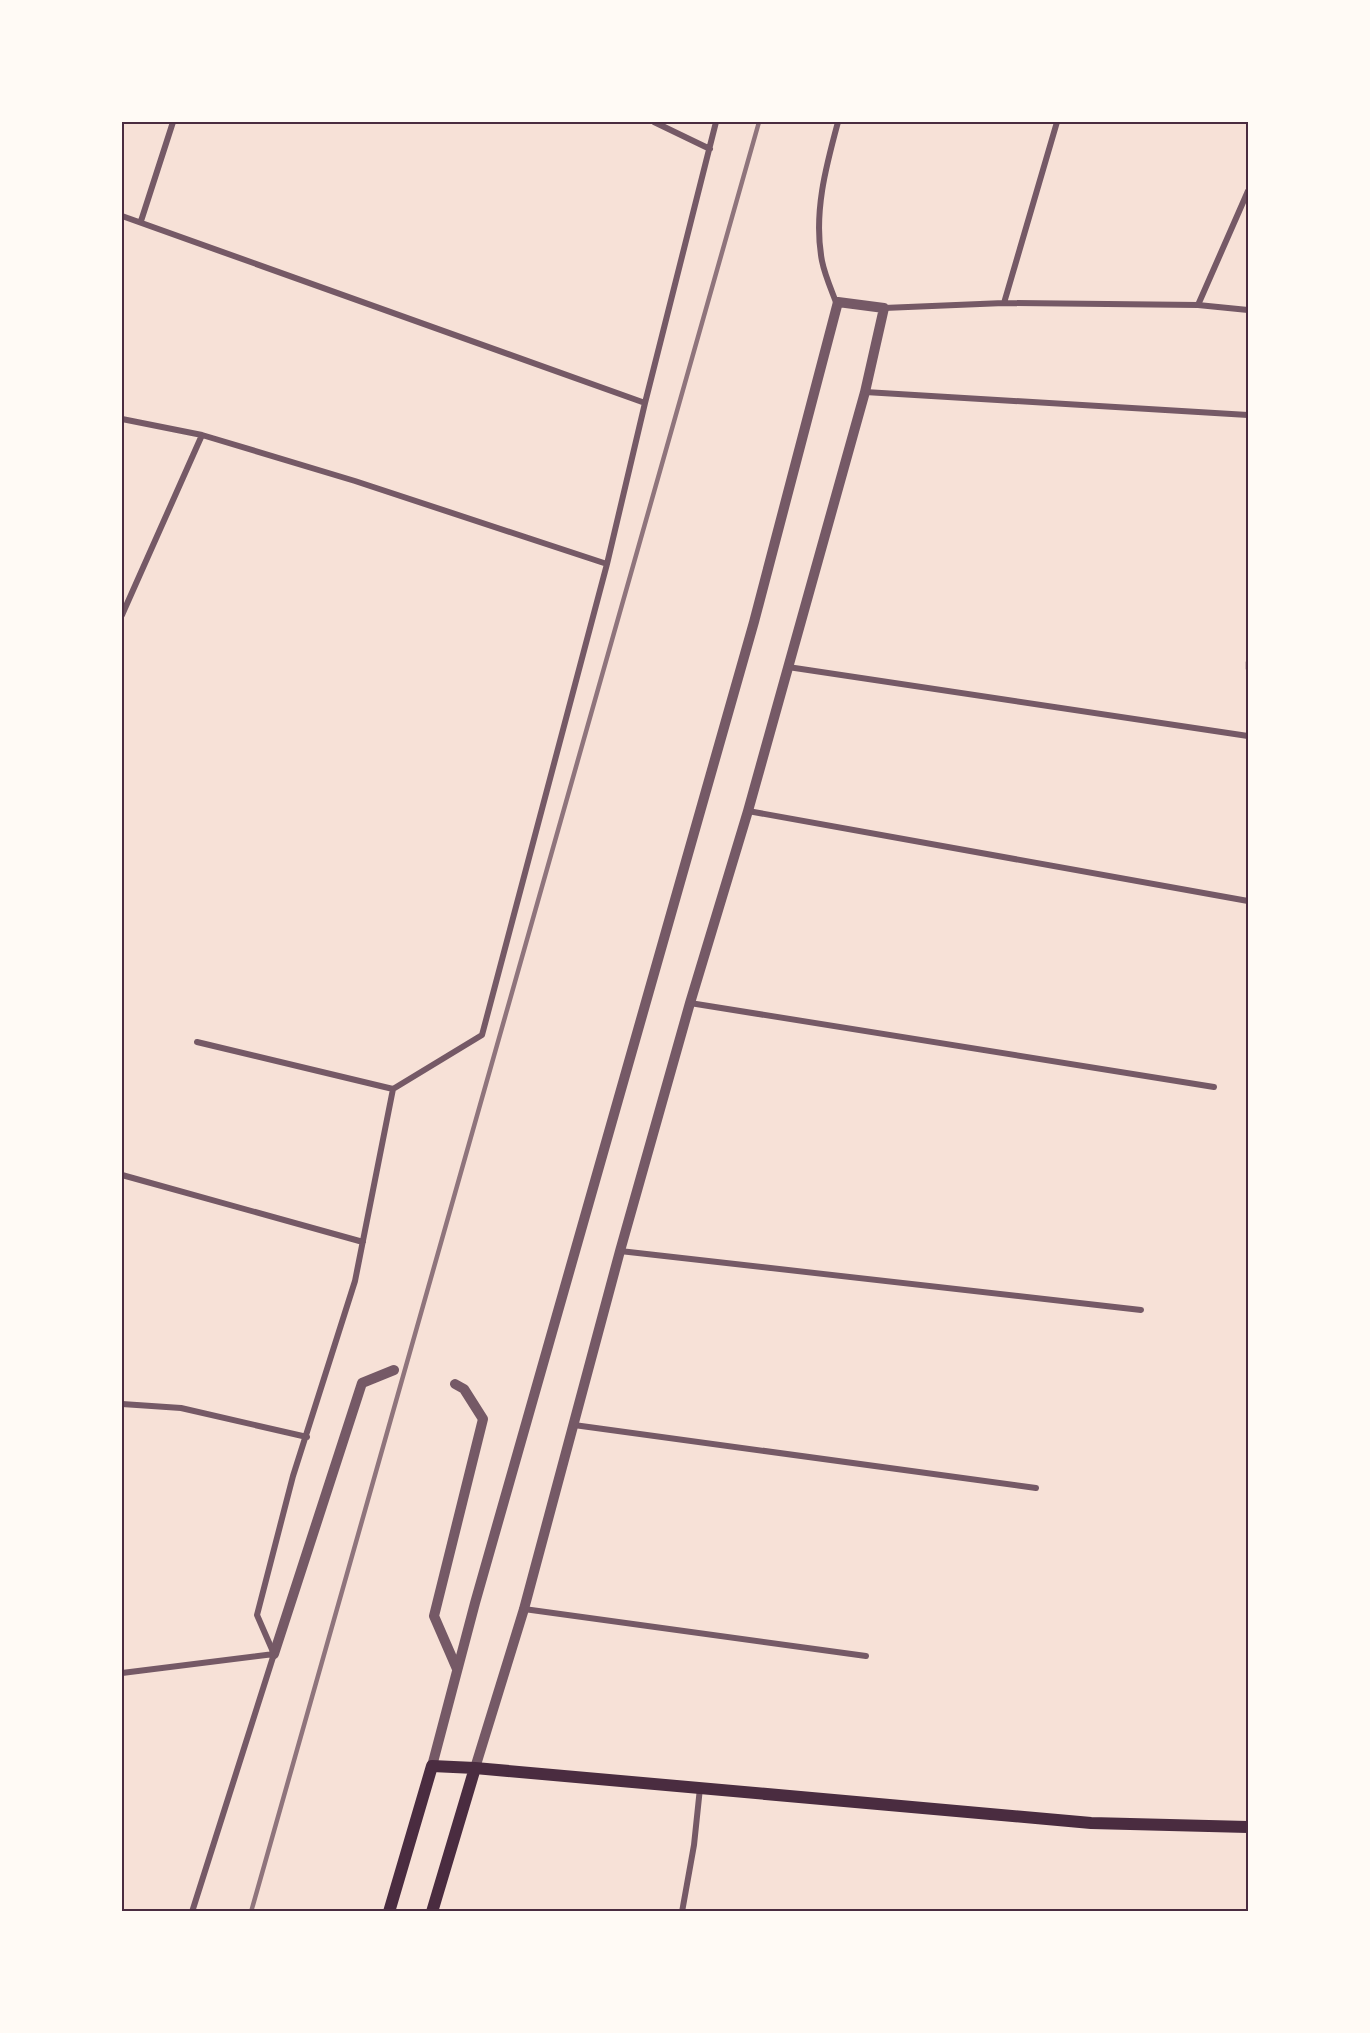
<svg xmlns="http://www.w3.org/2000/svg" width="1370" height="2033" viewBox="0 0 1370 2033" font-family="Jost,sans-serif">
<rect width="100%" height="100%" fill="#f7e1d7"/>
<g fill="none" stroke-linecap="round" stroke-linejoin="round">
<path stroke="#755966" stroke-width="4.5" d="M 1248,669 L 1248,662"/>
<path stroke="#755966" stroke-width="6" d="M 654,122 L 710,149
M 122,216 L 645,403
M 141,221 L 173,122
M 1004,303 L 1057,122
M 837,305 C 832,291 825,276 822,261 C 813,214 826,166 838,122
M 1198,305 L 1248,191
M 884,308 L 1004,303 L 1198,305 L 1248,310
M 865,392 L 1248,415
M 122,419 L 202,435 L 355,481 L 607,564
M 122,615 L 202,435
M 788,667 L 1248,736
M 748,811 L 1248,901
M 690,1003 L 1214,1087
M 197,1042 L 393,1089
M 122,1175 L 363,1242
M 620,1251 L 1141,1310
M 122,1404 L 181,1408 L 307,1437
M 574,1425 L 1036,1488
M 524,1609 L 866,1656
M 122,1673 L 274,1654
M 192,1912 L 274,1654 L 257,1615 L 293,1476 L 355,1281 L 393,1089 L 482,1035 L 607,564 L 645,403 L 716,122
M 682,1912 L 694,1845 L 700,1788"/>
<path stroke="#755966" stroke-width="10" d="M 455,1384 L 464,1389 L 483,1419 L 434,1616 L 457,1669
M 274,1654 L 362,1383 L 394,1370
M 432,1766 L 475,1603 L 754,622 L 838,302 L 884,308 L 865,392 L 748,811 L 690,1003 L 620,1251 L 524,1609 L 475,1768"/>
<path stroke="#4a2c40" stroke-width="12" d="M 389,1912 L 432,1766 L 475,1768 L 1091,1823 L 1248,1827
M 432,1912 L 475,1768"/>
<path stroke="#8f747c" stroke-width="4.5" d="M 251,1912 L 759,122"/>
</g>
<rect width="1370" height="2033" fill="none" stroke="#fffaf5" stroke-width="246"/>
<rect x="123" y="123" width="1124" height="1787" fill="none" stroke="#4a2c40" stroke-width="2"/>
</svg>
